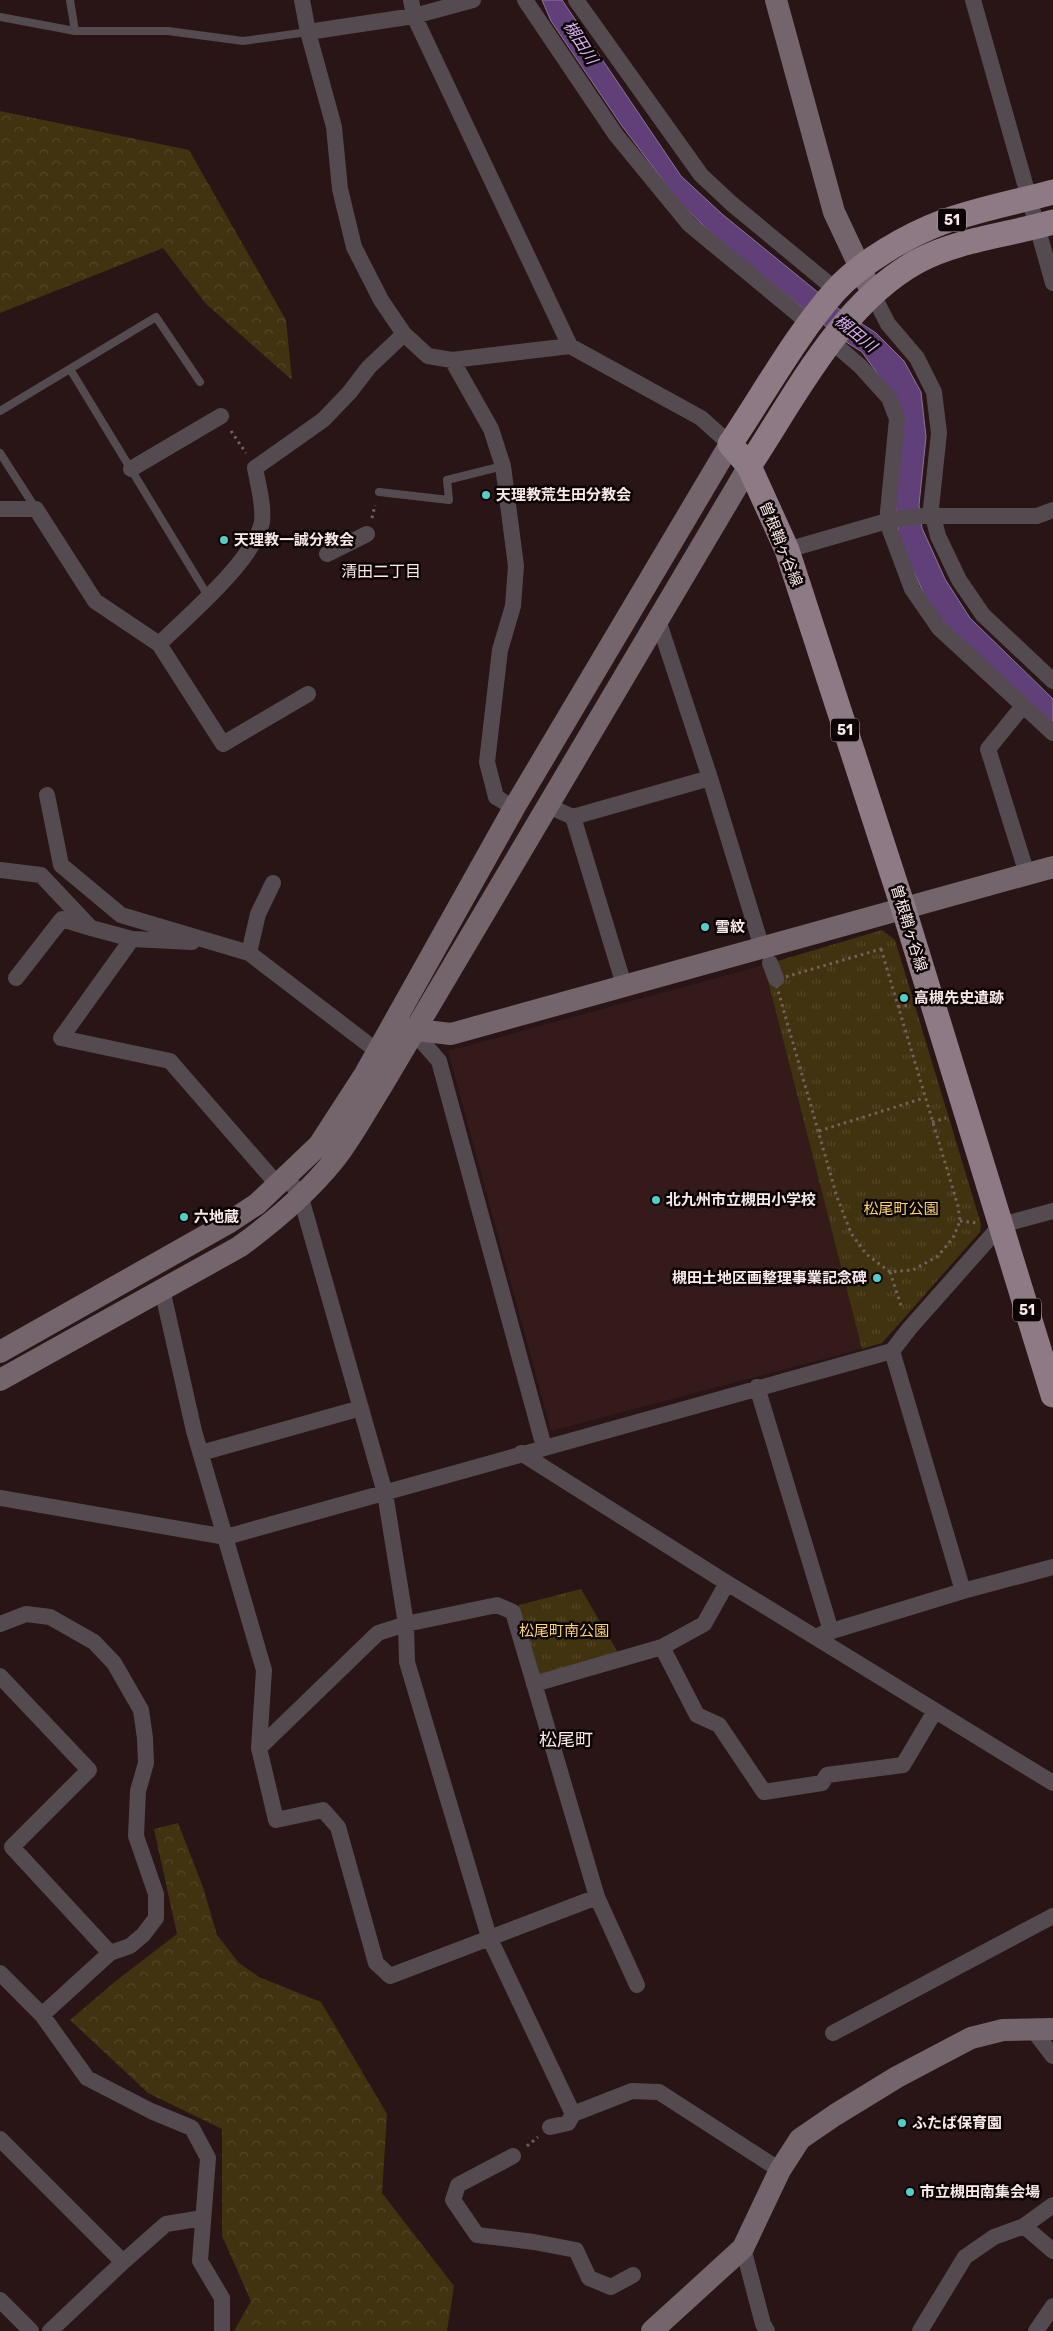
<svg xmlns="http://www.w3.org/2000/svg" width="1053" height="2331" viewBox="0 0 1053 2331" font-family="Rubik,'Noto Sans JP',sans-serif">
<defs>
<pattern id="forest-crowns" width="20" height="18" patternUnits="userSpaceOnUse" patternTransform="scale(1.25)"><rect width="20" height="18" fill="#413310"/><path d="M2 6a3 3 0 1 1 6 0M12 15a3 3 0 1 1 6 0" fill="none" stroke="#544727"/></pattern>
<pattern id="park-tufts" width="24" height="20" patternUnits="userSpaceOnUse" patternTransform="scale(1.25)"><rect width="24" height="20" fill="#413310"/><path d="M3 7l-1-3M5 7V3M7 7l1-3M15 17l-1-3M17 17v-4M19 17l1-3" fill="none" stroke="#544727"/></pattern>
</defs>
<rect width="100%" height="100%" fill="#291515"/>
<path fill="#351a1a" d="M 764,965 L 862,1349 L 551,1431 L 448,1051 Z"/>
<path fill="url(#forest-crowns)" d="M 0,111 L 189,150 L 286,320 L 292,380 L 206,304 L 163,248 L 0,313 Z
M 178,1823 L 203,1887 L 217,1935 L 239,1963 L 259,1977 L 321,2002 L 387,2114 L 382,2193 L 454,2286 L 447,2331 L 234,2331 L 251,2301 L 222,2236 L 222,2129 L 148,2093 L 70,2020 L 117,1980 L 177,1934 L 154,1829 Z"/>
<path fill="url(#park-tufts)" d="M 882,930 L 895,940 L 981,1224 L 980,1232 L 882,1343 L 862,1349 L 764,965 Z
M 581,1589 L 620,1656 L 540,1677 L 519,1605 Z"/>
<path fill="#613f79" stroke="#8f729b" d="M 542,0 L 562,0 L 681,176 L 722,214 L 836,307 L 876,333 L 904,361 L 921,392 L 926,437 L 919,505 L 922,528 L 945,579 L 970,618 L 1053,699 L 1053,724 L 959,640 L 929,604 L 907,558 L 899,536 L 895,502 L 889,390 L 862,352 L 843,340 L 723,244 L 681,204 L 622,126 L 551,21 Z"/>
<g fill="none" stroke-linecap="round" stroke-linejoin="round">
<path stroke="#736160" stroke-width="3" stroke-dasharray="2.5 4" stroke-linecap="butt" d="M 231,431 L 246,453
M 372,518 L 375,505
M 881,949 L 958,1206 L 960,1221 L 953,1238 L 938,1256 L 913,1270 L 890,1272 L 866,1254 L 851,1233 L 837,1197 L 775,980 Z
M 898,1007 L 910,1005
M 932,1122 L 946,1118
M 819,1131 L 924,1098
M 960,1221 L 978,1223
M 890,1272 L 902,1309
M 527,2146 L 538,2137"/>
<path stroke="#544b50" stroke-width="8" d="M 70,0 L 75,31
M 0,17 L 75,31 L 168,31 L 243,41 L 308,32
M 70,369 L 208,596
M 0,411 L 156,317 L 200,382
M 0,453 L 36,509
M 379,492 L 449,500 L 447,480 L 503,466"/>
<path stroke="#544b50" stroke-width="16" d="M 302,0 L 308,32 L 334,127 L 340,189 L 354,247 L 381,300 L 404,334 L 428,356 L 452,360 L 570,346
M 411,0 L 414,16 L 570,346 L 701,418 L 730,444
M 525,0 L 616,135 L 689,224 L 810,324
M 576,0 L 701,175 L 732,204 L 836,290
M 973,0 L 1053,283
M 308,32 L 414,16 L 473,0
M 872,293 L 888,324 L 917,358 L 934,392 L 939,433 L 931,508 L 938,536 L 959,580 L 983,615 L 1053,681
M 831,341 L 860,366 L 889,398 L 897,419 L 887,522 L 912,589 L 939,628 L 1053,733
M 452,360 L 491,429 L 503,466 L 516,566 L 513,606 L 500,650 L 487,762 L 496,797 L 514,808
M 131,469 L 221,416
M 0,509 L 36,509 L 95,601 L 159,644 L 223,744 L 308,694
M 787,550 L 894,519 L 922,516 L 1037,516 L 1053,510
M 327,554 L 367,534
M 658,620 L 710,778 L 762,948
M 159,644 C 187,617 255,559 262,522 C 264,505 258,484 255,468 L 323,420 L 349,393 L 369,367 L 404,334
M 1023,706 L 988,749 L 1027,874
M 47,795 L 61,865 L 121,915 L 249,953 L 377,1051
M 546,805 L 573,817 L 624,985
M 573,817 L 710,778
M 0,870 L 41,875 L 91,928 L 132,939 L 192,942
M 132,939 L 61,1038 L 170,1061 L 277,1184
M 249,953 L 258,914 L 273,883
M 770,963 L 776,979
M 16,978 L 62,919 L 91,928
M 413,1031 L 439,1061 L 544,1447
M 286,1175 L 301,1198 L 385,1493 L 406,1624 L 407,1662 L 489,1937 L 573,2114 L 632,2091 L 659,2092 L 780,2170
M 162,1289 L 194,1431 L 264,1670 L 259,1748 L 276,1820 L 323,1810 L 338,1827 L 376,1963 L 390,1976 L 597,1897 L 513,1612 L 497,1605 L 406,1624 L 378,1633 L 259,1748
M 892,1351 L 963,1591
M 757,1387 L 831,1631
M 201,1453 L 361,1408
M 521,1453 L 727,1583 L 1053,1783
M 0,1498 L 226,1537 L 892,1351 L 909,1329 L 1001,1225 L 1053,1211
M 0,1624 L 26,1614 L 50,1617 L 94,1642 L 114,1663 L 141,1710 L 145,1738 L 146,1763 L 138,1791 L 136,1836 L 156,1894 L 156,1918 L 143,1935 L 130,1946 L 110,1953 L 42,2015
M 822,1634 L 963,1591 L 1053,1567
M 662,1647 L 697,1715 L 719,1725 L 764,1792 L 822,1783 L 827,1775 L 903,1765 L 935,1711
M 0,1676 L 89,1770 L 12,1847 L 110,1953
M 534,1684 L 662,1647 L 704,1624 L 727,1583
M 597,1897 L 637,1985
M 0,1973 L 42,2015 L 87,2078 L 151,2111 L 192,2128 L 208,2158 L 200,2261 L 222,2298 L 222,2331
M 1033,2030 L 1053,2056
M 833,2033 L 1053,1916
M 550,2127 L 568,2123 L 573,2114
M 0,2139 L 123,2262
M 513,2156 L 458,2185 L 453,2200 L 477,2235 L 534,2242 L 576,2250 L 589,2278 L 611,2287 L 633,2275
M 1024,2226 L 1053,2251
M 743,2248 L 763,2324 L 767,2331
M 0,2300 L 31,2331
M 50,2331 L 123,2262 L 166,2224 L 203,2218
M 920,2331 L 965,2257 L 994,2237 L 1024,2226 L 1053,2205
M 1036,2331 L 1053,2306"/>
<path stroke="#74656d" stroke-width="22" d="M 776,0 L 834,212 L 872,293
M 399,1028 L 451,1034 L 1053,867
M 0,1352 L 228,1223 L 257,1204 L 319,1145 L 365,1074 L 514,808 L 730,444
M 0,1380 L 239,1247 C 275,1221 307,1194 335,1159 C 353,1136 367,1109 383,1084 L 749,466
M 652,2331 L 743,2248 L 780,2170 L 800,2139 L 835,2115 L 897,2077 L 971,2038 L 1003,2030 L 1053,2029"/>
<path stroke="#8d7a84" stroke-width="25" d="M 1053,192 C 1017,202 978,209 943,222 C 908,235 861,262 835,291 C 796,335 763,395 730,444 L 749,466 L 787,550 L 904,910 L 1053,1395
M 749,466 C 795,396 842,302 918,261 C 959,239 1009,235 1053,222"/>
</g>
<g fill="#53cdca" stroke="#0c0404" stroke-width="2">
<circle cx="486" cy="495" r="5"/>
<circle cx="224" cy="540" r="5"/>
<circle cx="705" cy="927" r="5"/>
<circle cx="904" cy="998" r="5"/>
<circle cx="656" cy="1200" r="5"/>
<circle cx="184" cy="1217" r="5"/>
<circle cx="877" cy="1278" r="5"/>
<circle cx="902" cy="2123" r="5"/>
<circle cx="910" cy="2192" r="5"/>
</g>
<g text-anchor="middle" stroke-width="5" stroke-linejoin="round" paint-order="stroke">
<g fill="#0c0404" stroke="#b2a5a4" stroke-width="1">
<rect x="938" y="208.5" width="28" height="23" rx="4"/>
<rect x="831" y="718.5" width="28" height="23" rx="4"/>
<rect x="1013" y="1298.5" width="28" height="23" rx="4"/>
</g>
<g font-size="14" font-weight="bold" fill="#f9eae9">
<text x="952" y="225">51</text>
<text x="845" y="735">51</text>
<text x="1027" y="1315">51</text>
</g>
<g font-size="15" font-weight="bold" fill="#f9eae9" stroke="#0c0404" text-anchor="start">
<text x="496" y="500">天理教荒生田分教会</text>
<text x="234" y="545">天理教一誠分教会</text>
<text x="715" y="932">雪紋</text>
<text x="914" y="1003">高槻先史遺跡</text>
<text x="666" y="1205">北九州市立槻田小学校</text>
<text x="194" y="1222">六地蔵</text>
<text x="867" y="1283" text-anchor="end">槻田土地区画整理事業記念碑</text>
<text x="912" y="2128">ふたば保育園</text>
<text x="920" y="2197">市立槻田南集会場</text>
</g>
<g font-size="15" fill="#f9eae9" stroke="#0c0404">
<text transform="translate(781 544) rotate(68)" y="5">曽根鞘ヶ谷線</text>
<text transform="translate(909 928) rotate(73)" y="5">曽根鞘ヶ谷線</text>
</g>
<g font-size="15" fill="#fcd56e" stroke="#0c0404">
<text x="901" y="1214">松尾町公園</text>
<text x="564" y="1636">松尾町南公園</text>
</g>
<g font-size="16" font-style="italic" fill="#d9b2f7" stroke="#0c0404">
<text transform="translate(581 42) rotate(57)" y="6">槻田川</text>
<text transform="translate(856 333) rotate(39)" y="6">槻田川</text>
</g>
<g font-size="16" fill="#f9eae9" stroke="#0c0404">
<text x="381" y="577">清田二丁目</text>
</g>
<g font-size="18" fill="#f9eae9" stroke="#0c0404">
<text x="566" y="1746">松尾町</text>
</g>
</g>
</svg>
